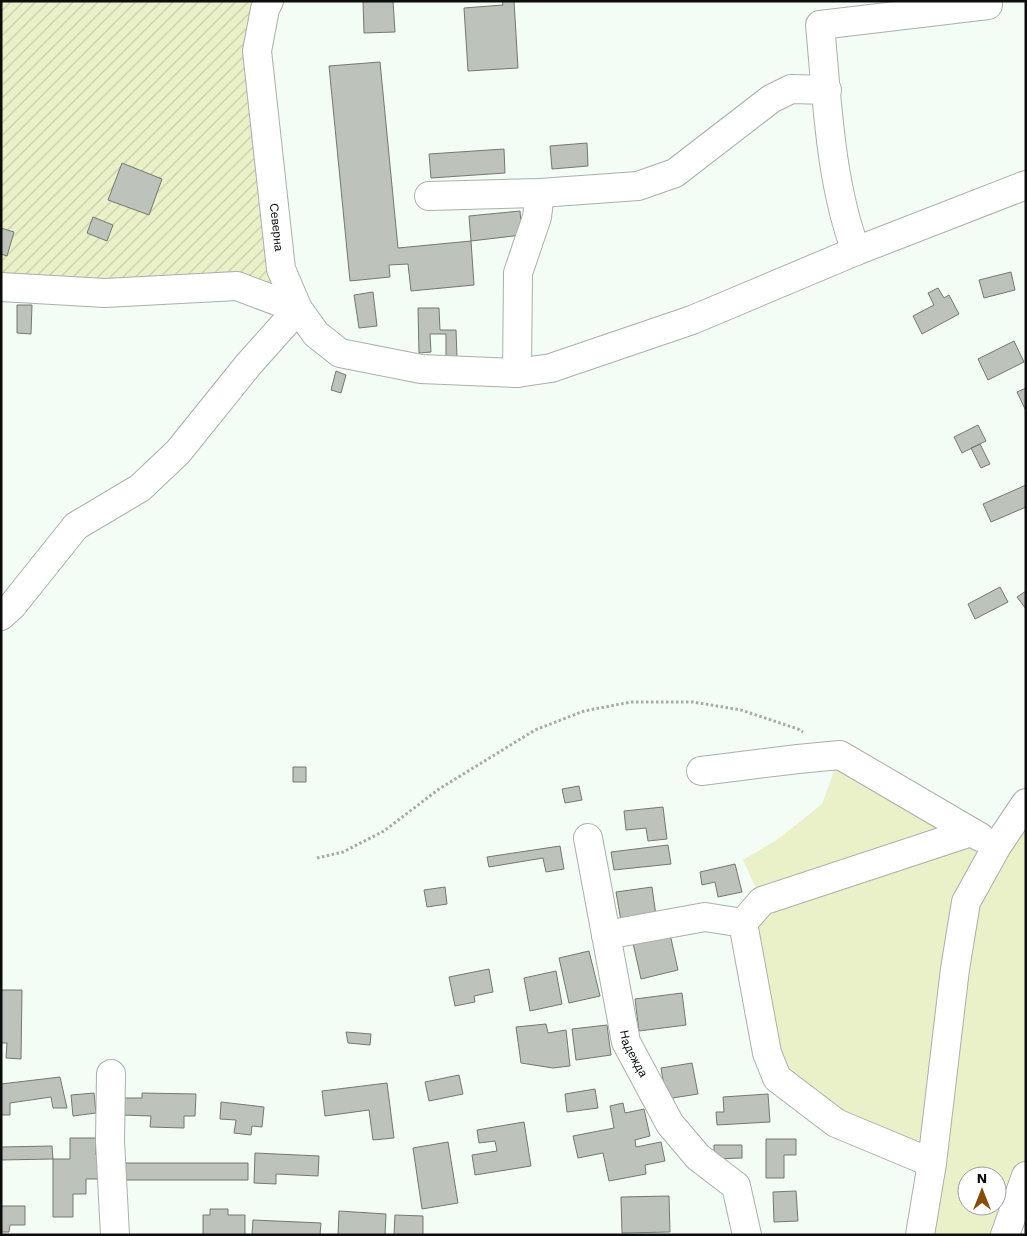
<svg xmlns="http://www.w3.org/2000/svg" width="1027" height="1236" viewBox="0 0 1027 1236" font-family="'Work Sans',sans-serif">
<defs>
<pattern id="garden-furrows" width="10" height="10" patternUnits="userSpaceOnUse" patternTransform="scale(1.25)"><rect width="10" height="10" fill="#eaf1c8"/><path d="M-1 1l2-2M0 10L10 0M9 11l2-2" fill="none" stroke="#c7cdaa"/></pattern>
</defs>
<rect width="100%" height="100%" fill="#f4fcf6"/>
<path fill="#eaf1c8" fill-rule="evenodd" d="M 840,755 L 997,846 L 1026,803 L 1026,1176 L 1005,1235 L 920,1235 L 932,1163 L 777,1078 L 743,923 L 762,901 L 743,860 L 778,839 L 822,804 ZM 967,1176 L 997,1176 L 997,1206 L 967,1206 Z"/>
<path fill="url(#garden-furrows)" d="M 1,1 L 269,1 L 265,9 L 298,309 L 237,286 L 1,287 Z"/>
<path fill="#bdc2bb" stroke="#737871" d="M 363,1 L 393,1 L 395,32 L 364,33 Z
M 502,1 L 514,1 L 518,68 L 468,71 L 464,8 L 503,5 Z
M 380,62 L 398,248 L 471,241 L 474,285 L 411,291 L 408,264 L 389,265 L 390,277 L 350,281 L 329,66 Z
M 587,143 L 588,166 L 552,169 L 550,146 Z
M 504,149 L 505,173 L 431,178 L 429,154 Z
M 122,163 L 162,179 L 149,215 L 108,200 Z
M 520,211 L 522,235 L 471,241 L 469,216 Z
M 93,217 L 113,225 L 107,241 L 87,233 Z
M 1,228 L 14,232 L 7,256 L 1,254 Z
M 1011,272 L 1015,290 L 984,298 L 979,280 Z
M 938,288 L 944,298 L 949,295 L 959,314 L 922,334 L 913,316 L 934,305 L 928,293 Z
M 373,292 L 377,326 L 359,328 L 354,295 Z
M 17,305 L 32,305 L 31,334 L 17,333 Z
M 418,308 L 439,308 L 440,330 L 456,330 L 457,357 L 446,357 L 446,334 L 430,334 L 431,352 L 419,353 Z
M 1014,341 L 1024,362 L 988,380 L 978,359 Z
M 336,371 L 346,375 L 341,393 L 331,390 Z
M 1026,388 L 1026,411 L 1017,392 Z
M 978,425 L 986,441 L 962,453 L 954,437 Z
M 980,444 L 990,464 L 981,468 L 971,448 Z
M 1026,485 L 1026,507 L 991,522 L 983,504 Z
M 1000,587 L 1008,602 L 975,619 L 968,604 Z
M 1026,591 L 1026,609 L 1017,597 Z
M 293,767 L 306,767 L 306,782 L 293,782 Z
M 579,786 L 582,800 L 565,803 L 562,789 Z
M 663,807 L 667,839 L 648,841 L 646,828 L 626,830 L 624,811 Z
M 668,845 L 671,864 L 614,870 L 611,852 Z
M 560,846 L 564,869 L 546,872 L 543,858 L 489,867 L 487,857 Z
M 735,864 L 742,892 L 718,897 L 715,882 L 702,885 L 700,872 Z
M 445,887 L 447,904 L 427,907 L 424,890 Z
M 652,887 L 656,916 L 621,921 L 616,892 Z
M 670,934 L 678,970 L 641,979 L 633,943 Z
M 589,951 L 600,996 L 569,1003 L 559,958 Z
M 489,969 L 493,992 L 474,996 L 475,1002 L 455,1006 L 449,977 Z
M 556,971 L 562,1004 L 530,1011 L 524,978 Z
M 1,990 L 22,990 L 21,1059 L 6,1058 L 7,1043 L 1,1043 Z
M 682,993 L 686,1025 L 639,1031 L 635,999 Z
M 546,1024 L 548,1033 L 566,1030 L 570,1066 L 553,1068 L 521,1063 L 516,1027 Z
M 607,1025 L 611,1055 L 576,1060 L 572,1029 Z
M 346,1032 L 371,1034 L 370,1045 L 348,1043 Z
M 692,1063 L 698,1094 L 666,1099 L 661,1068 Z
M 459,1075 L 463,1094 L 429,1101 L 425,1082 Z
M 60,1077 L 67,1108 L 53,1108 L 51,1097 L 10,1103 L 10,1115 L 1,1115 L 1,1084 Z
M 387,1083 L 394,1138 L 373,1140 L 369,1110 L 325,1116 L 322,1091 Z
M 595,1089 L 598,1108 L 567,1112 L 565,1094 Z
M 94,1093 L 96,1113 L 73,1116 L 71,1095 Z
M 142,1093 L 196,1094 L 195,1116 L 184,1116 L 184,1128 L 150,1127 L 151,1116 L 122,1115 L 122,1098 L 142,1098 Z
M 768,1094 L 770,1122 L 717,1125 L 716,1112 L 724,1112 L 723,1097 Z
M 221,1102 L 264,1107 L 262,1127 L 252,1126 L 251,1135 L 234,1133 L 236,1120 L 220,1119 Z
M 623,1103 L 625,1113 L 644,1109 L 650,1136 L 635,1140 L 636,1147 L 661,1142 L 665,1161 L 645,1165 L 646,1174 L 609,1181 L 603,1153 L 578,1158 L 573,1136 L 614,1128 L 610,1106 Z
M 524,1122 L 531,1166 L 475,1175 L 472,1155 L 497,1151 L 495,1141 L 479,1143 L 477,1130 Z
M 70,1138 L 96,1138 L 96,1155 L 105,1155 L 105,1179 L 86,1179 L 86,1194 L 73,1194 L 73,1217 L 53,1217 L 53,1159 L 70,1159 Z
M 766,1139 L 796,1139 L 796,1155 L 784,1155 L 784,1178 L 766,1178 Z
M 448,1142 L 458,1203 L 422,1209 L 413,1148 Z
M 714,1145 L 742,1145 L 742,1158 L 714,1159 Z
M 52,1146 L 53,1159 L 1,1160 L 1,1147 Z
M 255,1153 L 319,1156 L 318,1176 L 276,1174 L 276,1184 L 254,1183 Z
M 119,1163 L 248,1163 L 248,1180 L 119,1180 Z
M 796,1191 L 798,1221 L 774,1222 L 773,1192 Z
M 669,1196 L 670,1232 L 622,1233 L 621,1197 Z
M 1,1206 L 25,1206 L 25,1225 L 10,1225 L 9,1232 L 1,1232 Z
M 210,1209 L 228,1209 L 228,1215 L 245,1215 L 245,1235 L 203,1235 L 203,1215 L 210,1215 Z
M 339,1211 L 386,1214 L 385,1235 L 338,1235 Z
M 395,1215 L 423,1216 L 423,1235 L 394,1235 Z
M 253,1220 L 321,1223 L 320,1235 L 252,1235 Z"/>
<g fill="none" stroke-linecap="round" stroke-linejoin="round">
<g stroke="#a9b0aa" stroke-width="30">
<g id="minor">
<path id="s1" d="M 269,1 L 265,9 L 257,51 L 281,269 L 298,309 L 316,334 L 340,353 L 421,369 L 517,373 L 551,368 L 692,320 L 856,251 L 1026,185"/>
<path d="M 429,196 L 540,193 L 638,186 L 675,173 L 771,99 L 791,89 L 827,90"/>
<path d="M 856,251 C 830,183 827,98 820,25 L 988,5"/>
<path d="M 1,287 L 105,293 L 237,286 L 298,309 L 248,365 L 178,452 L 140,488 L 76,526 L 12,606 L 1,616"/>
<path d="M 517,373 L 518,273 L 537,217 L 540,193"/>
<path d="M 701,771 L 798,759 L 840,755 L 980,837"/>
<path id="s2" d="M 588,838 L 626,1042 L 670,1124 L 698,1157 L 736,1186 L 747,1235"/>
<path d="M 743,923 L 767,1053 L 777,1078 L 836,1123 L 932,1163"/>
<path d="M 606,935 L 705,917 L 743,923 L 762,901 L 971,832"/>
<path d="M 111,1074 L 110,1141 L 115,1235"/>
<path d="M 920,1235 L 932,1163 L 955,969 L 966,902 L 997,846 L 1026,803"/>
<path d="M 1005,1235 L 1026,1176"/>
</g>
</g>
<path stroke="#a5aba7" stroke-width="3" stroke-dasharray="2.5 2.5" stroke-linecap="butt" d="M 317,858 L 343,852 L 384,831 L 439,789 L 535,730 L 584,711 L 631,702 L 693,702 L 741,710 L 798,729 L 803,732"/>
<use href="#minor" stroke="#fff" stroke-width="28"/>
</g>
<g text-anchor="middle" stroke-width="4" stroke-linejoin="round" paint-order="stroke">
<g font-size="12" fill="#0a0d0b" stroke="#fff">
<text dy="4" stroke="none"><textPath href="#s1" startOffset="229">Северна</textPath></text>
<text dy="4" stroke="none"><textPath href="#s2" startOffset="221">Надежда</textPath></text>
</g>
</g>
<rect width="1027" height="1236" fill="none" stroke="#0a0d0b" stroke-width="5"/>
<g transform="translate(982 1191)"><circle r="24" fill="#ffffff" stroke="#9d9e9d"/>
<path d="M0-4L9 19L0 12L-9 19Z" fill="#884c09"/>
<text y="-8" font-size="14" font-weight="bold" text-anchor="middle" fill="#0a0d0b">N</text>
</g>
</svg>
